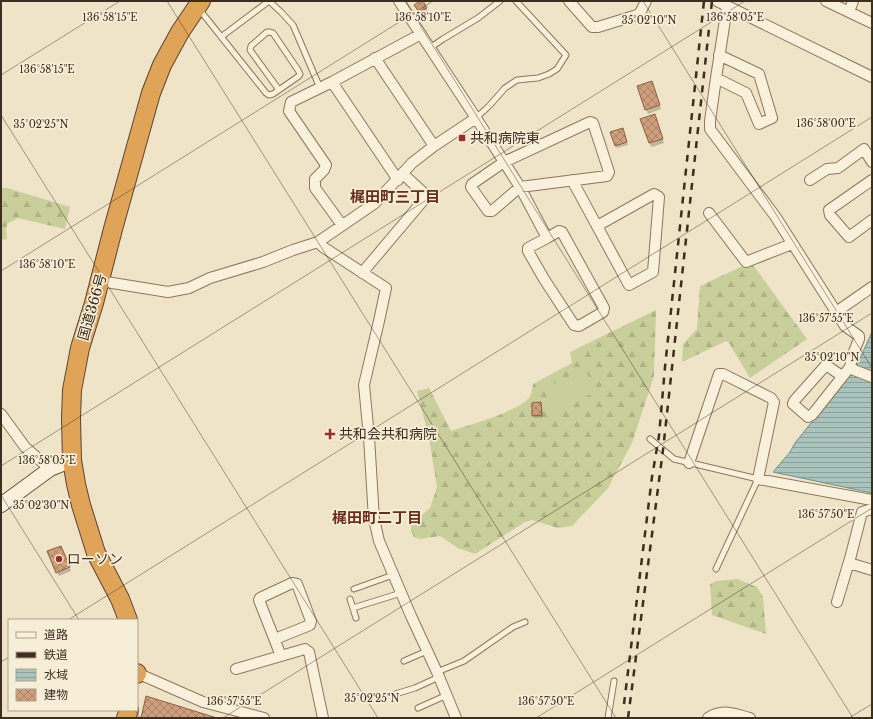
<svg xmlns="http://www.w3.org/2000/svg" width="873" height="719" viewBox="0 0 873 719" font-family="'Libre Baskerville','Noto Sans JP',serif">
<defs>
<pattern id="forest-firs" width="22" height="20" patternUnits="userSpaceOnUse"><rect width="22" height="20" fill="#c9cf9b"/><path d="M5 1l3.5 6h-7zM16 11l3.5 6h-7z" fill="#aeb285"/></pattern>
<pattern id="water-rules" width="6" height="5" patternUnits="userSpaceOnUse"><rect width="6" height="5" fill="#a9c4bc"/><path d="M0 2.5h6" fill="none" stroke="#8ba098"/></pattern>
<pattern id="building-cross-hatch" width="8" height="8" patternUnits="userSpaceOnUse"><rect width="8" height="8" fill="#cf9f7d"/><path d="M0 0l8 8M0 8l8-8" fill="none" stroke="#a98266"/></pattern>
</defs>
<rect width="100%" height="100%" fill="#f0e4c8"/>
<path fill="url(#forest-firs)" d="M 1,188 L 7,188 L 70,207 L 65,229 L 18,218 L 7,224 L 6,231 L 7,239 L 1,240 Z
M 751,262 L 807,339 L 750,378 L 729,343 L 726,341 L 682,362 L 683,344 L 697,329 L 700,286 Z
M 656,310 L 654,376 L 632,443 L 608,488 L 572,526 L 558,528 L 532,520 L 525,522 L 475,554 L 458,548 L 440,536 L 420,539 L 414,537 L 411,531 L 411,524 L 430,508 L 437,487 L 429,438 L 417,391 L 429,388 L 451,431 C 466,426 524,410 530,396 C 532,393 532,388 533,384 L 572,363 L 570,352 Z
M 737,579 L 757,587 L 763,597 L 766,634 L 712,615 L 710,584 L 716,581 Z"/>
<path fill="#c9cf9b" d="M 585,369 L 596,392 L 554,412 L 543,389 Z"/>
<path fill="url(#water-rules)" stroke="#6f938a" d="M 872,332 L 872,375 L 860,370 L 857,365 Z
M 850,374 L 872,382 L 872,493 L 773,472 L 790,452 L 795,443 Z"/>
<path fill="#0003" d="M 422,1 L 428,11 L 421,14 L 415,5 Z
M 639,86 L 653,86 L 661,109 L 648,114 L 646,110 Z
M 656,119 L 664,143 L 652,147 L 649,143 L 642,120 Z
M 623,131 L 628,145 L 617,148 L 616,146 Z
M 541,403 L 542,406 L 543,417 L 535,418 L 533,415 Z
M 63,551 L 71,571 L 59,576 L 57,572 Z"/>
<path fill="url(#building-cross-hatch)" stroke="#8d5f41" d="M 420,1 L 423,1 L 427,8 L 419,12 L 414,5 Z
M 652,81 L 660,105 L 645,110 L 637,86 Z
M 655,114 L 663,139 L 649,143 L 640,119 Z
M 623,128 L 627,142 L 615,146 L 610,132 Z
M 541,402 L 542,415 L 532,416 L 532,403 Z
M 61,546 L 70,567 L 56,573 L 47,551 Z
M 146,696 L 217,718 L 141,718 Z"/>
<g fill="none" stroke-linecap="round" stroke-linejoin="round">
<g stroke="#8d765c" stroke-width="7">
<path id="lane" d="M 269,1 L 281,12 L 293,25 L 320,88
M 199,9 L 266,93 L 269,95 L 273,94 L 299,76 L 300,74 L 298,70 L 273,33 L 269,32 L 267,32 L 251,46 L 250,50 L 279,90
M 221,37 L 269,1
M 430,48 L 443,39 L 478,18 L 500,1
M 476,118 L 489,106 L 505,88 L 517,80 L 538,78 L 549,74 L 557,69 L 566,55 L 516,1
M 650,439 L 674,459 L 758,479 L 716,569
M 354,589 L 393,575
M 350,599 L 356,618
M 353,608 L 401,593
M 404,661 L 427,651
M 437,672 L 464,661 L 513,627 L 525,622
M 395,694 L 415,688 L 439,677
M 418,708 L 447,695
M 608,718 L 614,681"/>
</g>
<g stroke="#8d765c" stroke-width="12">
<path id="street" d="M 399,1 L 476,118 L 520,187 L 547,238 L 559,231 L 562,232 L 604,308 L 603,312 L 579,326 L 574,325 L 544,279 L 528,251 L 528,248 L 547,238
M 569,1 L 592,27 L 598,27 L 637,15 L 640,13 L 646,1
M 717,1 L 872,77
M 826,1 L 872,23
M 727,7 L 716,78 L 710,121 L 710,129 L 775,216 L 845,326 L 859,336 L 859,339 L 853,354 L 850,367 L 812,415 L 808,417 L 793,404 L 794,401 L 826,365 L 842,376
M 849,12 L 853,1
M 375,58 L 434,146
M 716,78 L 746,93 L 759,124 L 772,118 L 759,74 L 719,55
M 332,82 L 398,180
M 590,122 L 593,123 L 609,172 L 607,176 L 520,187 L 492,211 L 488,211 L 471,187 L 472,184 L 504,162 Z
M 572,180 L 629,285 L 653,272 L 659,197 L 654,194 L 597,226
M 810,180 L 827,169 L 838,168 L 864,149 L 872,162
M 872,180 L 829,210 L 830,215 L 849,237 L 872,220
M 709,213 L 746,262 L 792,244
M 342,225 L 315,188 L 315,179 L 324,170 L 326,165 L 289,111 L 291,102 L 332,82 L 421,34
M 318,242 L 323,247 L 386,288 L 379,321 L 364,385 L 369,437 L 374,519 L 379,541 L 411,616 L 437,672 L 456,718
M 362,273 L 427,196 L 403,174
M 100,281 L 168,292 L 189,288 L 210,278 L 263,262 L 293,250 L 318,242 L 375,203 L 412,163 L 434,146 L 476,118
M 836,312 L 872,287
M 850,367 L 854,370 L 872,377
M 1,414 L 25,447 L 50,469
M 689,463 L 719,374 L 723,374 L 771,398 L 774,402 L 758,479 L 872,500
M 849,563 L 872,570
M 837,602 L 851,555 L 862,512 L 872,509
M 275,639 L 310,625 L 311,621 L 297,584 L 292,583 L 260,598 L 259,600 L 281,656
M 236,669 L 305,649 L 309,652 L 323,718
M 137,673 L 203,702 L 264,718
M 708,718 C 723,708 734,714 750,718"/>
</g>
<g stroke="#6f573f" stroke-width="16">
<path id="secondary" d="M 1,505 L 50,469 L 72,460"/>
</g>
<g stroke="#5b4430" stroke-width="20">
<path id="highway" d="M 128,620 L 120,599 L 96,553 L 81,505 L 76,484 L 72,460 L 71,418 L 72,390 L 80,348 L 94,303 L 113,229 L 151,93 L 162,65 L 180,32 L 201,1
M 137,673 L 137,674
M 126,718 L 129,710"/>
</g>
<use href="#lane" stroke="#faf1dc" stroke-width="5"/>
<use href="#street" stroke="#faf1dc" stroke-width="10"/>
<use href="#secondary" stroke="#faf1dc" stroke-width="14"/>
<use href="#highway" stroke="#e0a458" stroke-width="18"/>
<path stroke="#3d2e20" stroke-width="2.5" stroke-dasharray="7 7" stroke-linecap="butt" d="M 624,704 L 652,477 L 659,436 L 665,367 L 704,1
M 628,718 L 663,450 L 712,1"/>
</g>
<path fill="none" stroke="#3d2e20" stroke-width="1" stroke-opacity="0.45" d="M 167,1 L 616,718M 405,1 L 853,718M 643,1 L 872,368M 1,75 L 120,1M 1,115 L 378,718M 1,271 L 433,1M 1,466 L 745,1M 1,495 L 79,620M 68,620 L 872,117M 1,662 L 9,657M 135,710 L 140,718M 223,718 L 872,313M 536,718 L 872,508M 849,718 L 872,704"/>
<g fill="#9e2a2b" stroke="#f7eed8" stroke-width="1.5">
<rect x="458" y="134" width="8" height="8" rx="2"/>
<path d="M328 428h4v4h4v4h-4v4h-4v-4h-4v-4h4z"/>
<circle cx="59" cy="559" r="4"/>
</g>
<g text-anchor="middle" stroke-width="3.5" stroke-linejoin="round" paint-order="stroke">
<g font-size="14" fill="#3d2e20" stroke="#f7eed8" text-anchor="start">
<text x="470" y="143">共和病院東</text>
<text x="339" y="439">共和会共和病院</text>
<text x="67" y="564">ローソン</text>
</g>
<g font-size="14" fill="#3d2e20" stroke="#f7eed8">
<text transform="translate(92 307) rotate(-74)" y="5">国道366号</text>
</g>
<g font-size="15" font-weight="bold" fill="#6b2e1e" stroke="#f7eed8">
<text x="395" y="202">梶田町三丁目</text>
<text x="377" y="523">梶田町二丁目</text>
</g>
</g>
<g font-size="10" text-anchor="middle" fill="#3d2e20" stroke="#f7eed8" stroke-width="3.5" stroke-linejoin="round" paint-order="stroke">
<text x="110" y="21">136°58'15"E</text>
<text x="423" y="21">136°58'10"E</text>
<text x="735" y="21">136°58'05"E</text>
<text x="649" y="24">35°02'10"N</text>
<text x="47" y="73">136°58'15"E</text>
<text x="826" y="127">136°58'00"E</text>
<text x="41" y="128">35°02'25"N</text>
<text x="47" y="268">136°58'10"E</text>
<text x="826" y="322">136°57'55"E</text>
<text x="832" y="361">35°02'10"N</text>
<text x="47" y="464">136°58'05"E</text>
<text x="41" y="509">35°02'30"N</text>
<text x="826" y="518">136°57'50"E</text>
<text x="372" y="702">35°02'25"N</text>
<text x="234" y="705">136°57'55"E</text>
<text x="546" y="705">136°57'50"E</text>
</g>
<rect width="873" height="719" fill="none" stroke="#3d2e20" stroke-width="4"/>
<rect x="8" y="619" width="130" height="92" fill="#f7eed8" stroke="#ada18e"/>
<rect x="16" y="632" width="20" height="6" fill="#faf1dc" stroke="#ada18e"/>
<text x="44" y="639" font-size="12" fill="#3d2e20">道路</text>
<rect x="16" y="652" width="20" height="6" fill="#3d2e20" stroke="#ada18e"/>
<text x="44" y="659" font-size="12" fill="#3d2e20">鉄道</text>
<rect x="16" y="669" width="20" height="12" fill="url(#water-rules)" stroke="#ada18e"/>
<text x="44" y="679" font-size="12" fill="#3d2e20">水域</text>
<rect x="16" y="689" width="20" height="12" fill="url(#building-cross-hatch)" stroke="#ada18e"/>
<text x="44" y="699" font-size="12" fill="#3d2e20">建物</text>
</svg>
